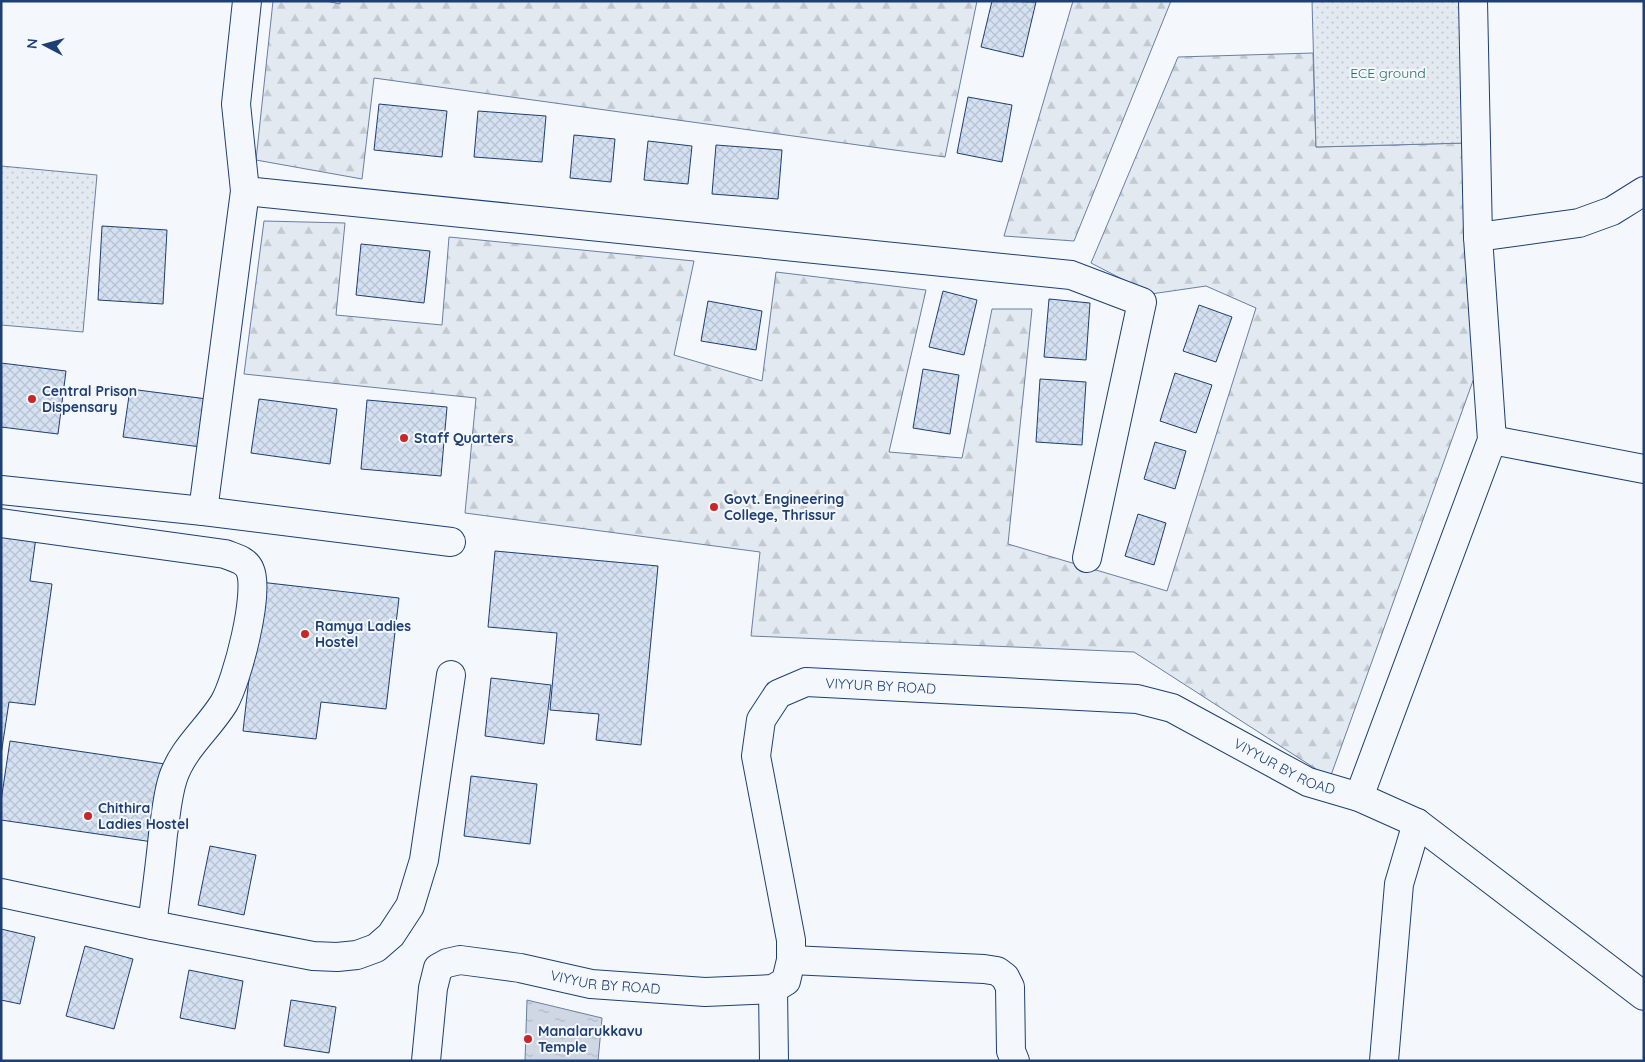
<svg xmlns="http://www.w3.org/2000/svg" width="1645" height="1062" viewBox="0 0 1645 1062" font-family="Quicksand,sans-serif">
<defs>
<pattern id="forest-firs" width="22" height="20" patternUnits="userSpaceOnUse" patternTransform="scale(1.25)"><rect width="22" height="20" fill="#e3e9f0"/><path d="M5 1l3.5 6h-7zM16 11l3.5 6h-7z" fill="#c2c9d1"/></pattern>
<pattern id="park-dots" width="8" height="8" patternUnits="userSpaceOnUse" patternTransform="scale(1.25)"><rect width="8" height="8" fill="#e3e9f0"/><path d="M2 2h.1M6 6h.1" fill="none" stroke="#c2c9d1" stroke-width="1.8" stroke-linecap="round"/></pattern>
<pattern id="water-ripples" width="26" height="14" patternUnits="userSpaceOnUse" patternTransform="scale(1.25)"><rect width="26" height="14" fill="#cfd7e4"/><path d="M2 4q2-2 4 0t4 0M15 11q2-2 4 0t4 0" fill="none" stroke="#b1bac7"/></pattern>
<pattern id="building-cross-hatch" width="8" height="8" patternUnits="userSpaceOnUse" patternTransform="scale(1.25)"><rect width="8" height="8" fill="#d5e0f0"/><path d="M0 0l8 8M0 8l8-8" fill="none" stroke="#b6c1d1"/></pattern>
</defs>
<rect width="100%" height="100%" fill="#f4f7fb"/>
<path fill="url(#forest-firs)" stroke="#687fa3" d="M 273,1 L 326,1 L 340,4 L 340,1 L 977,1 L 945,157 L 374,78 L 362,179 L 256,160 Z
M 1073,1 L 1171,1 L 1074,241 L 1004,236 Z
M 1313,53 L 1316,147 L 1466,143 L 1474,378 L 1330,778 L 1134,652 L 751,636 L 760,552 L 465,513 L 476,398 L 244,374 L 264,221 L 345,223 L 336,315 L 442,325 L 449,237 L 694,261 L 674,355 L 762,381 L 776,272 L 926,290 L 889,452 L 962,458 L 992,309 L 1032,309 L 1008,544 L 1167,591 L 1256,308 L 1206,286 L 1151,294 L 1091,263 L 1178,57 Z"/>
<path fill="url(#park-dots)" stroke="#687fa3" d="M 1312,1 L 1462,1 L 1466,143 L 1316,147 Z
M 1,166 L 97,175 L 83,332 L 1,325 Z"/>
<path fill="url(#water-ripples)" stroke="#687fa3" d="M 527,1000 L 602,1018 L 598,1061 L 525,1061 Z"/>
<path fill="url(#building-cross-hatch)" stroke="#1d3f73" d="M 992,1 L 1036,2 L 1023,57 L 981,47 Z
M 968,97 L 1012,105 L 1002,162 L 957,153 Z
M 379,104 L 447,111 L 442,157 L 374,150 Z
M 478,111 L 546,116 L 542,162 L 474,157 Z
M 574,135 L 615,139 L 611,182 L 570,178 Z
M 648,141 L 692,146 L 688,184 L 644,180 Z
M 716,145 L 782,150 L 778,199 L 712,194 Z
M 102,226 L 167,230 L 163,304 L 98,300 Z
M 361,244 L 430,251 L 424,303 L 356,295 Z
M 943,291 L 977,300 L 964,355 L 929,347 Z
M 1049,299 L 1090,303 L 1086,360 L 1044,357 Z
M 708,301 L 762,311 L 756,350 L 701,341 Z
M 1199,305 L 1232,317 L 1216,362 L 1183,351 Z
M 1,363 L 66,371 L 58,434 L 1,427 Z
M 923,369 L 959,375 L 950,434 L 913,428 Z
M 1175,373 L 1212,385 L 1196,433 L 1160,421 Z
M 1040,379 L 1086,382 L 1082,445 L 1036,442 Z
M 130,389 L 207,399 L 201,447 L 123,437 Z
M 259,399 L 337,409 L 330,464 L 251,453 Z
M 367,400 L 447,407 L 441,476 L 361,469 Z
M 1155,442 L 1186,451 L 1175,489 L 1144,479 Z
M 1138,514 L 1166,523 L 1154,565 L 1125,556 Z
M 1,525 L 37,530 L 30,581 L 52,584 L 35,705 L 9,702 L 1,755 Z
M 495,551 L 658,566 L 641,745 L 596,740 L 599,714 L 550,710 L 557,633 L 488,627 Z
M 260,582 L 399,598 L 386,709 L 321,702 L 316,739 L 243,731 Z
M 491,678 L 551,685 L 544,744 L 485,736 Z
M 10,741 L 165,764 L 153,842 L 1,820 L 1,801 Z
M 471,776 L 537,784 L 530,844 L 464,836 Z
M 210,846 L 256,855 L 244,915 L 198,905 Z
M 1,929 L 35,937 L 20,1004 L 1,1000 Z
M 85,946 L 133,959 L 114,1029 L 66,1016 Z
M 189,970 L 243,981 L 235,1029 L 180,1018 Z
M 291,1000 L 336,1007 L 329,1053 L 284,1046 Z"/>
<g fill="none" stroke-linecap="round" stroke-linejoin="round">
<g stroke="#1d3f73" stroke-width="30">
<g id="minor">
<path d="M 245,191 L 1071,275 L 1142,302 L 1087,558"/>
<path d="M 1478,237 L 1579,223 L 1612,211 L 1644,191"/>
<path d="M 1492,440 L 1644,469"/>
<path d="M 1,490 L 203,511 L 451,542"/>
<path d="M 203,511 L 245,191 L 236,104 L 247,1"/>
<path d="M 1,523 L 225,554 C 235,558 246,560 250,570 C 260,593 237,681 224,703 C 208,729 183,748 173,778 C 167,796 166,816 163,834 C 160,865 156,895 152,925"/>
<path d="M 1359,797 L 1492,440 L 1478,237 L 1473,1"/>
<path d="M 1,893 L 152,925 L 313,956 L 337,957 L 357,955 L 376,948 L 391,935 L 410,906 L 424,860 L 451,675"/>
<path d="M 791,960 L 984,969 L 997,971 L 1005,977 L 1010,987 L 1011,1051 L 1015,1061"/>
<path d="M 773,989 L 774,1061"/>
<path id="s1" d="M 426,1061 L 433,988 L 438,968 L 447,963 L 460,960 L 520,968 L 591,984 L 705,992 L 773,989 L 786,981 L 791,960 L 791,940 L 756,756 L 761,720 L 778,694 L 806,682 L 1137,699 L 1172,708 L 1308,782 L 1359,797 L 1417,823 L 1644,996"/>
<path d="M 1384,1061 L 1399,884 L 1417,823"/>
</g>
</g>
<use href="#minor" stroke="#f4f7fb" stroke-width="28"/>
</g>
<g fill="#c62828" stroke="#f4f7fb" stroke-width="2">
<circle cx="32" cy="399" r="5"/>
<circle cx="404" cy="438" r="5"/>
<circle cx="714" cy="507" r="5"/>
<circle cx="305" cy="634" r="5"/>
<circle cx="88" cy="816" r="5"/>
<circle cx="528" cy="1039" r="5"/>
</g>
<g text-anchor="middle" stroke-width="4" stroke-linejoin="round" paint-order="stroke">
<g font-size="14" fill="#2c6c60" stroke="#f4f7fb">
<text x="1388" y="78">ECE ground</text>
</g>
<g font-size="14" font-weight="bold" fill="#1d3f73" stroke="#f4f7fb" text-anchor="start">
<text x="42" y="396">Central Prison<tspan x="42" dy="16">Dispensary</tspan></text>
<text x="414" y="443">Staff Quarters</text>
<text x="724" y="504">Govt. Engineering<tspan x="724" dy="16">College, Thrissur</tspan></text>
<text x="315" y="631">Ramya Ladies<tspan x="315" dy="16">Hostel</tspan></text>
<text x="98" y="813">Chithira<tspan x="98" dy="16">Ladies Hostel</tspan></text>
<text x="538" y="1036">Manalarukkavu<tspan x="538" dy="16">Temple</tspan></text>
</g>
<g font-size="14" fill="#1d3f73" stroke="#f4f7fb">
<text dy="5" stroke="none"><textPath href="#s1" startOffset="850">VIYYUR BY ROAD</textPath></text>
<text dy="5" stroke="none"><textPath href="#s1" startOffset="1270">VIYYUR BY ROAD</textPath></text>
<text dy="5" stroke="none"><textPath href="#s1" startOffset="265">VIYYUR BY ROAD</textPath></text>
</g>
</g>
<rect width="1645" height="1062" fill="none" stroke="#1d3f73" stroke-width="5"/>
<g transform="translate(45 45) rotate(276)" stroke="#f4f7fb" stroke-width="4" paint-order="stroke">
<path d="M0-4L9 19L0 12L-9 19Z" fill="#1d3f73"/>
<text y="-8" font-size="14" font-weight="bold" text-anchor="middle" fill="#1d3f73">N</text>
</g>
</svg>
